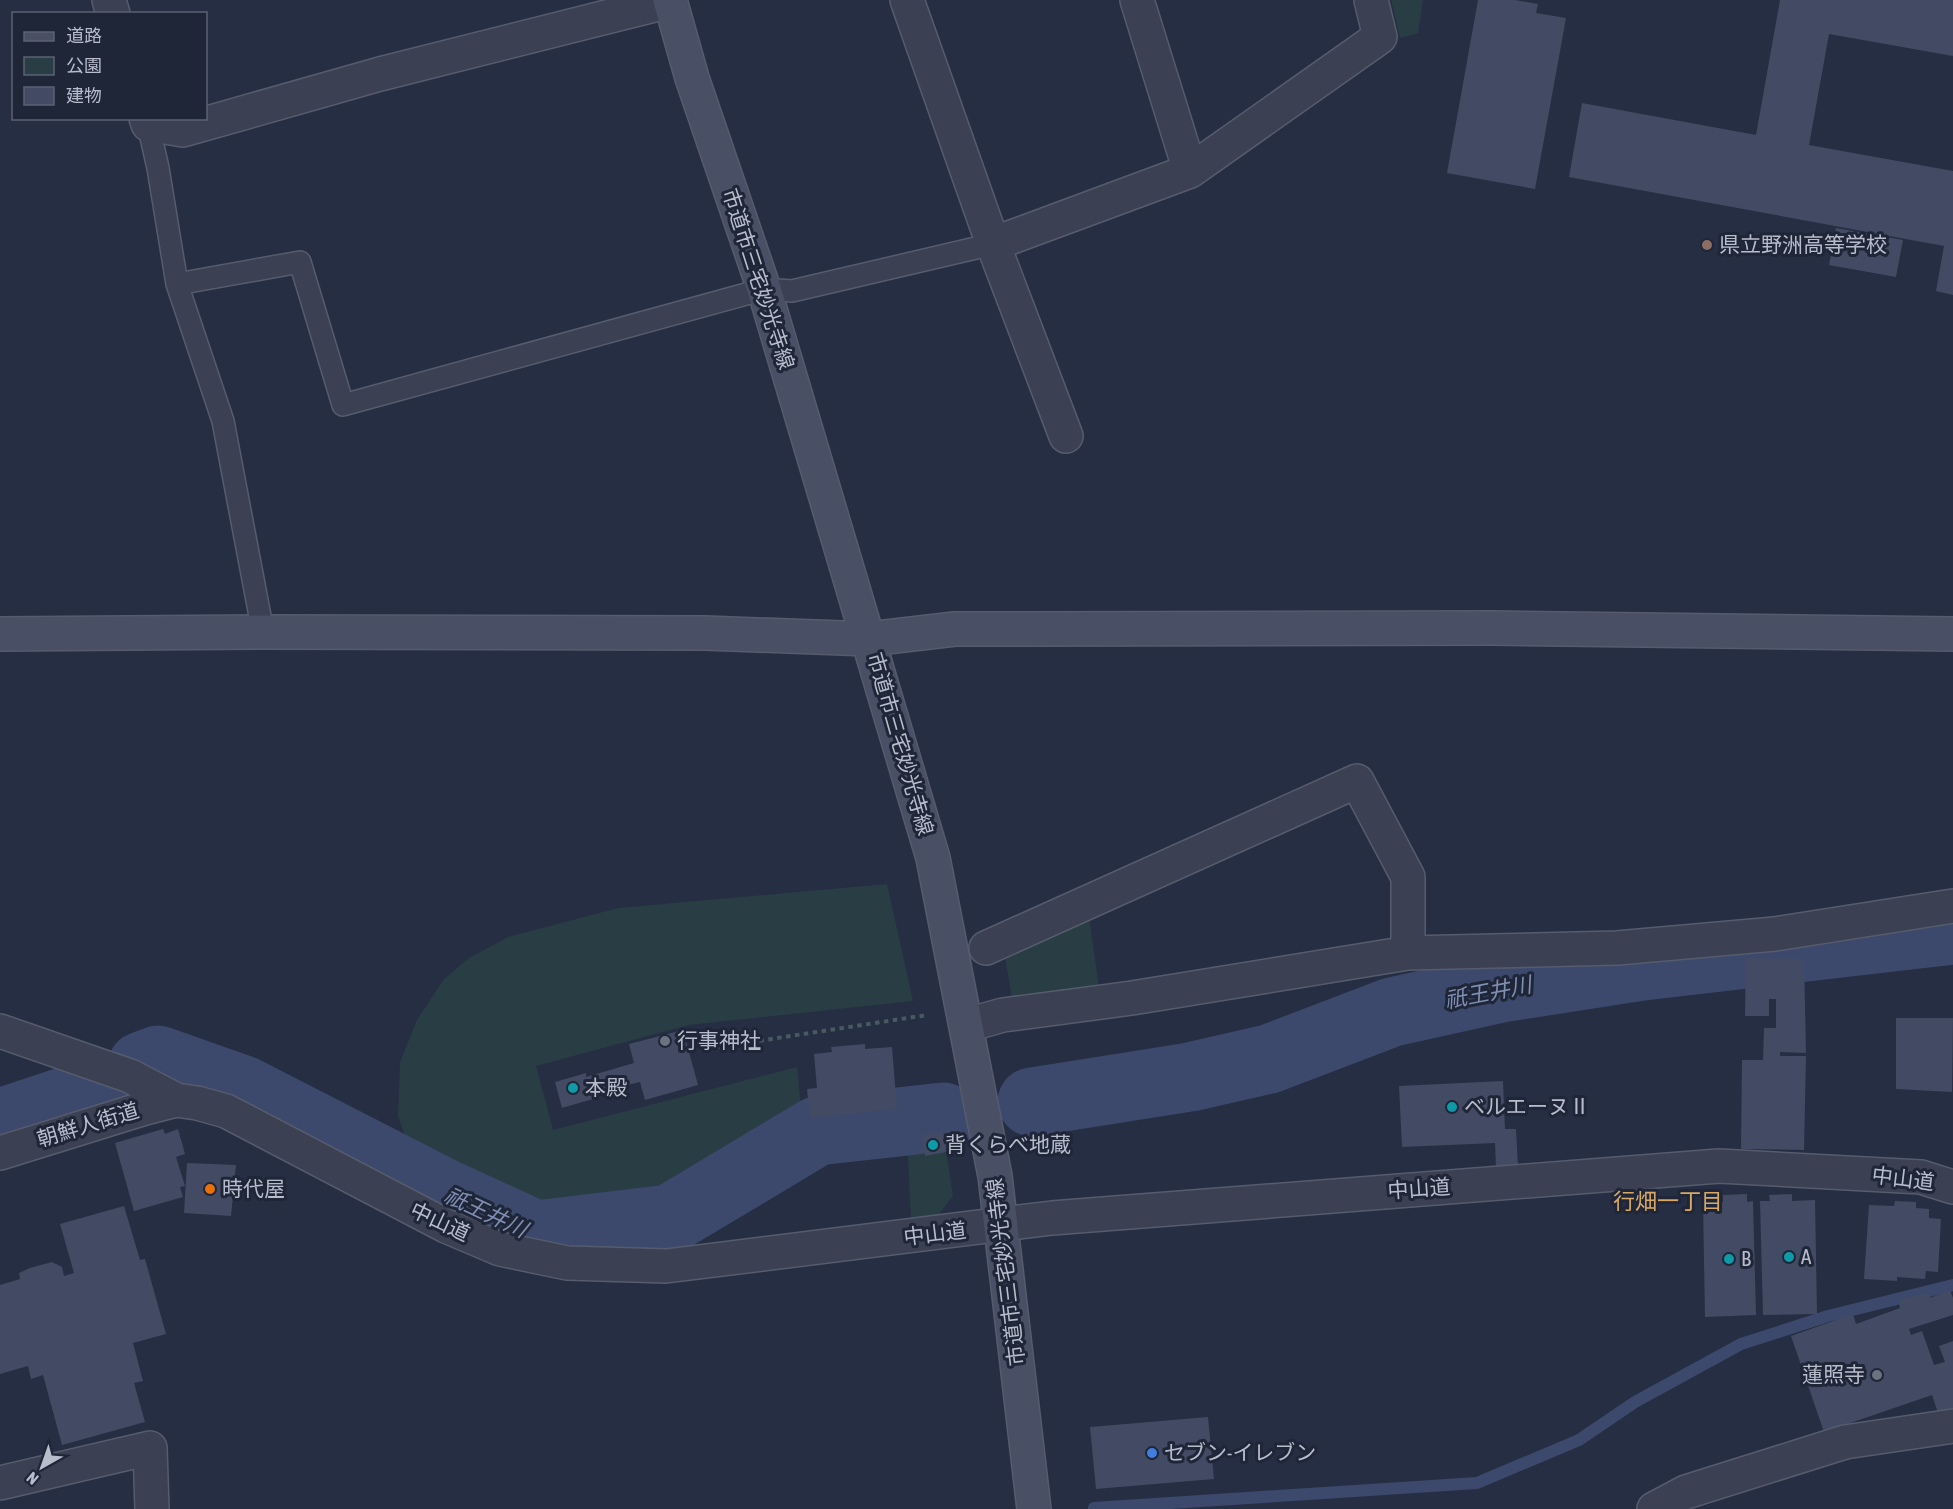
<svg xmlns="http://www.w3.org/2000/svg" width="1953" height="1509" viewBox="0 0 1953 1509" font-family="'Asap Condensed','Noto Sans JP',sans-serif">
<rect width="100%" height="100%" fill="#262e43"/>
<path fill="#283d44" d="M 1391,0 L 1423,0 L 1418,33 L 1400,38 Z
M 887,884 L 913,1001 L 689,1025 L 536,1066 L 553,1130 L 797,1067 L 803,1128 L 740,1174 L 663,1216 L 587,1223 L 532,1221 L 418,1173 L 398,1116 L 400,1062 L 417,1020 L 444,979 L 469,958 L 508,937 L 618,908 Z
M 1088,910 L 1100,994 L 1013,1005 L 1004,950 Z
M 943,1130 L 953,1196 L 936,1218 L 911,1219 L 907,1139 L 909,1136 Z"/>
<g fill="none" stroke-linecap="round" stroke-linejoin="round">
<path stroke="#3c496c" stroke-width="12" d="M 1094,1508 L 1477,1483 L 1579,1440 L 1635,1402 L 1741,1344 L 1828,1316 L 1953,1285"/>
<path stroke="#3c496c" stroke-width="69" d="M 142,1066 L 158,1060 L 243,1090 L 440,1191 L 536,1235 L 670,1219 L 817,1131 L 943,1117
M 1032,1102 L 1190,1077 L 1269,1059 L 1392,1012 L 1501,988 L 1643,966 L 1953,930
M 0,1123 L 103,1089"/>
</g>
<path fill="#424b63" d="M 1478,0 L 1515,0 L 1538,4 L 1536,13 L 1566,18 L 1535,189 L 1447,173 Z
M 1780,0 L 1953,0 L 1953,56 L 1829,34 L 1809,145 L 1953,171 L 1953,295 L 1936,291 L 1944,246 L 1569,177 L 1582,103 L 1756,135 Z
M 1836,228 L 1903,240 L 1896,277 L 1829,265 Z
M 1746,958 L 1804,959 L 1806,1053 L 1780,1052 L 1780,1056 L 1806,1056 L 1804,1150 L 1741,1149 L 1742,1060 L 1763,1060 L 1764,1028 L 1776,1028 L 1776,999 L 1769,999 L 1769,1016 L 1745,1016 Z
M 1896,1018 L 1953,1018 L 1952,1092 L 1896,1089 Z
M 683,1030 L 698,1085 L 645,1100 L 640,1082 L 591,1094 L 593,1099 L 562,1108 L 555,1082 L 586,1073 L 586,1077 L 634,1063 L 629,1044 Z
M 865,1044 L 865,1049 L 892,1047 L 897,1109 L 810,1118 L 807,1089 L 817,1088 L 814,1054 L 832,1052 L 831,1047 Z
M 1503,1081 L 1505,1129 L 1516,1129 L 1518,1167 L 1496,1168 L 1495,1143 L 1402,1147 L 1399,1086 Z
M 163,1129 L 165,1134 L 178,1129 L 185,1154 L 176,1157 L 185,1186 L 180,1187 L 183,1197 L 134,1211 L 115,1143 Z
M 943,1131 L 946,1152 L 925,1156 L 921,1135 Z
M 187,1163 L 236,1165 L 231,1216 L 184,1213 Z
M 1747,1194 L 1747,1202 L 1753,1201 L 1756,1315 L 1705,1317 L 1703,1202 L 1723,1202 L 1723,1195 Z
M 1792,1194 L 1792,1201 L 1815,1200 L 1817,1314 L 1763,1315 L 1760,1201 L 1770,1201 L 1769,1195 Z
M 1895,1201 L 1916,1202 L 1916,1208 L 1929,1209 L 1929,1218 L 1941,1219 L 1938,1272 L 1926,1271 L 1925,1279 L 1897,1277 L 1897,1281 L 1864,1279 L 1869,1205 L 1894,1206 Z
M 124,1206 L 140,1260 L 145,1259 L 166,1334 L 133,1343 L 143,1381 L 134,1383 L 145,1422 L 62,1445 L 43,1375 L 31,1379 L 28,1366 L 0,1374 L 0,1285 L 20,1279 L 19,1273 L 30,1268 L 52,1262 L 62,1267 L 64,1276 L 74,1273 L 60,1224 Z
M 1950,1290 L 1953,1298 L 1953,1315 L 1909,1329 L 1911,1335 L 1922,1331 L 1934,1365 L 1945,1362 L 1939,1346 L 1953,1341 L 1953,1411 L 1939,1416 L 1932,1395 L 1824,1432 L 1791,1336 L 1853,1314 L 1856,1324 L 1900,1308 L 1898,1300 L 1929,1293 L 1930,1298 Z
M 1208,1417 L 1214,1479 L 1096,1489 L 1090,1427 Z"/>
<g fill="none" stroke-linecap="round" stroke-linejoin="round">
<g stroke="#565c6d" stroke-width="24">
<path id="lane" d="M 148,124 L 158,168 L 177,284 L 223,421 L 263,632
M 177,284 L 300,262 L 343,405 L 764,289 L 792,291 L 993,244"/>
</g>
<g stroke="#565c6d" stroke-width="36">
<path id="street" d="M 109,0 L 113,14
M 907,0 L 993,244 L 1066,436
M 1137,0 L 1190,171
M 146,118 L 148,124 L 183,130 L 380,74 L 670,1
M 993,244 L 1190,171 L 1380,37 L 1371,0
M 986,948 L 1357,781 L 1408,877 L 1408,953
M 967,1025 L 1003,1015 L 1132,998 L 1408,953 L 1617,948 L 1775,934 L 1953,906
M 0,1031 L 130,1076 L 176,1100 L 197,1103 L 226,1111 L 446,1226 L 500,1249 L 567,1263 L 666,1266 L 1052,1218 L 1719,1166 L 1921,1177 L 1953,1187
M 0,1153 L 145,1108 L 176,1100
M 0,1483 L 150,1448 L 152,1509
M 1654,1509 L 1686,1492 L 1845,1442 L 1953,1426"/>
</g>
<g stroke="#565c6d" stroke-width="36">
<path id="secondary" d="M 670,0 L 692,78 L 764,289 L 933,858 L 995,1176 L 1034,1509
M 0,634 L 263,632 L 705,633 L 869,639 L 955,629 L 1494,628 L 1953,634"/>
</g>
<path stroke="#475a60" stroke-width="4" stroke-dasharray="4.5 4.5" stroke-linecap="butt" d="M 706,1049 L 927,1015"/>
<use href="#lane" stroke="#3b4152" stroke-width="21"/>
<use href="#street" stroke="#3b4152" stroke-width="33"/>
<use href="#secondary" stroke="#494f65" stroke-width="33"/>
</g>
<circle fill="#8d6e63" stroke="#1f2638" stroke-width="2" cx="1707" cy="245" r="6"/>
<g fill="#6b7280" stroke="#1f2638" stroke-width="2">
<circle cx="665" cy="1041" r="6"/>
<circle cx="1877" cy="1375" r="6"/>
</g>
<g fill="#0f9aa8" stroke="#1f2638" stroke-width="2">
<circle cx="573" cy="1088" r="6"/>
<circle cx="1452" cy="1107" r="6"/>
<circle cx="933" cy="1145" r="6"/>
<circle cx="1789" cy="1257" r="6"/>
<circle cx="1729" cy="1259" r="6"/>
</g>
<circle fill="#e8710a" stroke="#1f2638" stroke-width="2" cx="210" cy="1189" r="6"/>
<circle fill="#3f7fe0" stroke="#1f2638" stroke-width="2" cx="1152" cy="1453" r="6"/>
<g text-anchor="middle" stroke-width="6" stroke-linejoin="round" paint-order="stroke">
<g font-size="21" fill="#b8bdcc" stroke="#1f2638" text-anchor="start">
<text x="1719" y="252">県立野洲高等学校</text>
<text x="677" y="1048">行事神社</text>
<text x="585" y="1095">本殿</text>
<text x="1464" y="1114">ベルエーヌⅡ</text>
<text x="945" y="1152">背くらべ地蔵</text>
<text x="222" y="1196">時代屋</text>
<text x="1801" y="1264">A</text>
<text x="1741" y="1266">B</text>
<text x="1865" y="1382" text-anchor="end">蓮照寺</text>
<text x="1164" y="1460">セブン-イレブン</text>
</g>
<g font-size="21" fill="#b8bdcc" stroke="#1f2638">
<text transform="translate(758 279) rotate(72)" y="7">市道市三宅妙光寺線</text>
<text transform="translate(900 744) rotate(74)" y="7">市道市三宅妙光寺線</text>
<text transform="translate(88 1125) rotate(-17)" y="7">朝鮮人街道</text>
<text transform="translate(1903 1179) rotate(7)" y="7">中山道</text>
<text transform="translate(1419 1189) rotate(-4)" y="7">中山道</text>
<text transform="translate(440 1222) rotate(25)" y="7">中山道</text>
<text transform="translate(935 1234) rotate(-7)" y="7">中山道</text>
<text transform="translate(1006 1272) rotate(-97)" y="7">市道市三宅妙光寺線</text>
</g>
<g font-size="22" font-style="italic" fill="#7f8eb3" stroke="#1f2638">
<text transform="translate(1488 992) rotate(-11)" y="8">祇王井川</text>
<text transform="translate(486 1212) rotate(25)" y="8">祇王井川</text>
</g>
<g font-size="22" fill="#d8a867" stroke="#1f2638">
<text x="1668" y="1209">行畑一丁目</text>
</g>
</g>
<rect x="12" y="12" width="195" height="108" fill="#1f2638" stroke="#5c6273" stroke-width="1.5"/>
<rect x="24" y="32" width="30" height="9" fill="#494f65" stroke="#5c6273" stroke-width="1.5"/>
<text x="66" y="42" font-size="18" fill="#b8bdcc">道路</text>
<rect x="24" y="57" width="30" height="18" fill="#283d44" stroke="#5c6273" stroke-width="1.5"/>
<text x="66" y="72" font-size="18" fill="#b8bdcc">公園</text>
<rect x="24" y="87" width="30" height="18" fill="#424b63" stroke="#5c6273" stroke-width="1.5"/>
<text x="66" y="102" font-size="18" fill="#b8bdcc">建物</text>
<g transform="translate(42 1467) rotate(220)" stroke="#1f2638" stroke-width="4.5" paint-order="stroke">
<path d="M0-4.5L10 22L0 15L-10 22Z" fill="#b8bdcc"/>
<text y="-9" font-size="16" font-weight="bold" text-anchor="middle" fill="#b8bdcc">N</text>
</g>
</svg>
